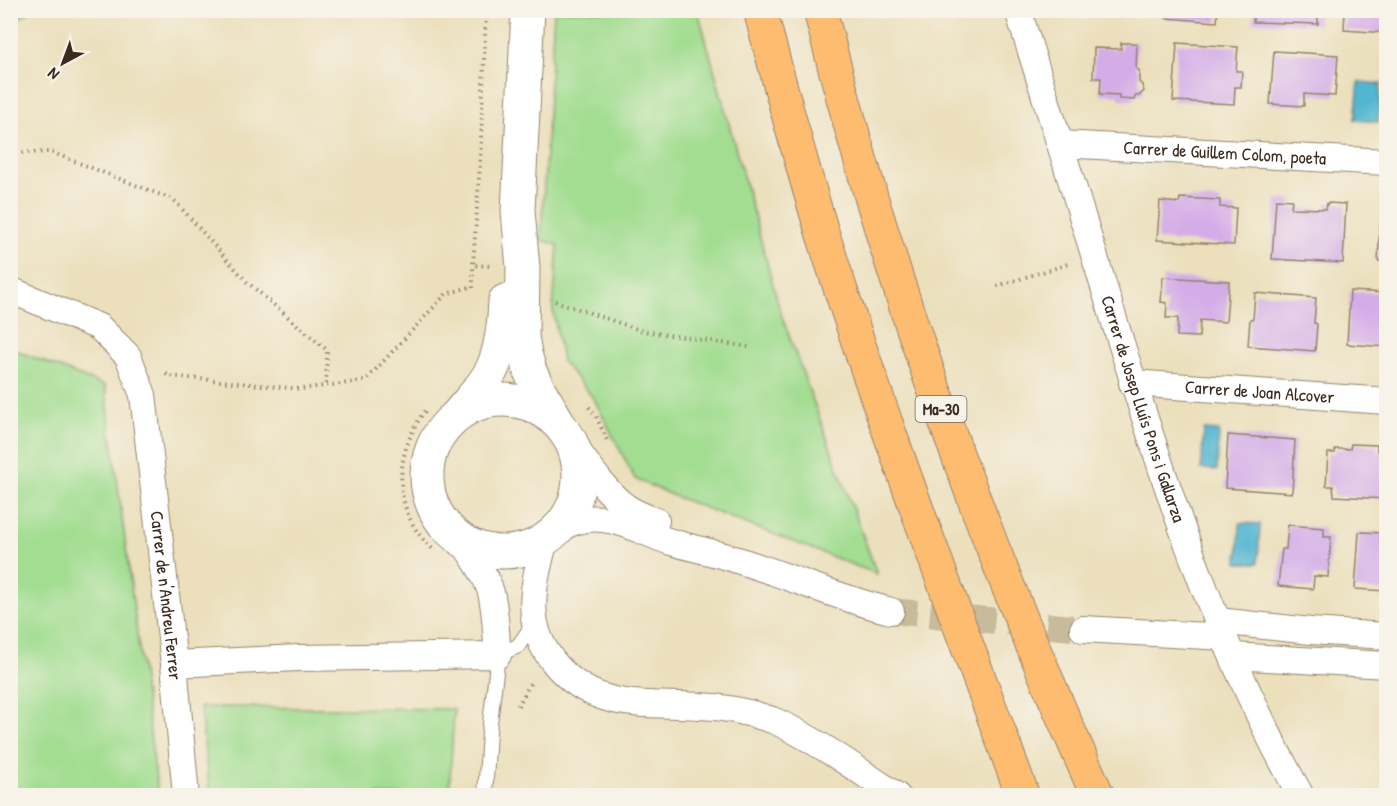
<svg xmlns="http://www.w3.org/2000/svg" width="1397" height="806" viewBox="0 0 1397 806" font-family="'Patrick Hand',sans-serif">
<rect width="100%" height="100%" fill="#f7f3e8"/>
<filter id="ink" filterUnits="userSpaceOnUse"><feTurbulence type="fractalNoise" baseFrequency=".0167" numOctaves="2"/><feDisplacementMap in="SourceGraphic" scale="12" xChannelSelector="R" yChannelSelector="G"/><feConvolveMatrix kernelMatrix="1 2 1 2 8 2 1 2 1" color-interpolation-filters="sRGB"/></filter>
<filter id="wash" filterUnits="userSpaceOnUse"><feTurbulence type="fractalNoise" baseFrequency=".008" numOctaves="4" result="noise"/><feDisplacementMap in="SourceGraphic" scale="24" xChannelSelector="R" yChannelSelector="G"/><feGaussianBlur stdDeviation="1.35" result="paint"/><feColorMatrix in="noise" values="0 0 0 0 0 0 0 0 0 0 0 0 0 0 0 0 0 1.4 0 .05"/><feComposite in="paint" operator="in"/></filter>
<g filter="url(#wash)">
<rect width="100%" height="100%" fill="#ebdfbc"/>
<path fill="#a2dd91" stroke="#6e8458" stroke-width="1.5" d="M 11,10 L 30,10 L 30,11 L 11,24 Z
M 554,11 L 698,11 L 781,314 L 877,574 L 674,496 L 635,479 L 594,399 L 562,361 L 553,310 L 558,245 L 541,240 Z
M 10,348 L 105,386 L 158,795 L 11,795 Z
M 200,707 L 454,709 L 449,795 L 210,795 Z"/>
<path fill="#52b6d1" stroke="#467078" stroke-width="1.5" d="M 1359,82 L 1381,84 L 1378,122 L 1355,120 Z
M 1204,430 L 1219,431 L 1217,470 L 1201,469 Z
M 1240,523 L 1260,524 L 1258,563 L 1238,563 Z"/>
<g id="blocks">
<path fill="#d4ace8" d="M 1167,10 L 1218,10 L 1217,22 L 1166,18 Z
M 1254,10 L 1318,10 L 1318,24 L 1253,22 Z
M 1345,10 L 1386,10 L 1386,33 L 1344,30 Z
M 1121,43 L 1137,43 L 1136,69 L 1139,70 L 1139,82 L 1142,85 L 1144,91 L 1139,96 L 1135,96 L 1134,100 L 1119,99 L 1119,95 L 1100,94 L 1101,78 L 1093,78 L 1094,48 L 1121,49 Z
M 1177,43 L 1238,47 L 1236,71 L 1242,71 L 1241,87 L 1235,87 L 1234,104 L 1173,101 Z
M 1385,49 L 1386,49 L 1386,73 L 1384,73 Z
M 1274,51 L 1338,55 L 1335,96 L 1304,94 L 1304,106 L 1270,104 Z
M 1180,198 L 1220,200 L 1220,207 L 1236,208 L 1234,245 L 1157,240 L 1160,201 L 1179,203 Z
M 1276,199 L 1292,200 L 1291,208 L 1326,209 L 1327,203 L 1346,204 L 1343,263 L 1272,259 Z
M 1380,224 L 1386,224 L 1386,261 L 1378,261 Z
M 1163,277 L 1229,281 L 1226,322 L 1200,320 L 1199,337 L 1177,336 L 1178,318 L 1166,318 L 1167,303 L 1161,302 Z
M 1350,291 L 1386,293 L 1386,347 L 1347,344 Z
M 1255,293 L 1316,298 L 1314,323 L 1317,324 L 1315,351 L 1248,346 L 1250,319 L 1253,319 Z
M 1228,435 L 1295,440 L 1292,493 L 1225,488 Z
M 1351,444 L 1377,445 L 1377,451 L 1386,452 L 1386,499 L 1334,496 L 1333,486 L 1326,486 L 1328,453 L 1335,453 L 1335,449 L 1350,449 Z
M 1288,525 L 1324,528 L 1324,537 L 1331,537 L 1328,577 L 1314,576 L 1313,589 L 1278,586 L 1282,549 L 1286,549 Z
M 1359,532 L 1386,533 L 1386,591 L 1355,589 Z"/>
</g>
</g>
<g filter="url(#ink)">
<use href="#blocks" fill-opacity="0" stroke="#93846d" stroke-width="1.5"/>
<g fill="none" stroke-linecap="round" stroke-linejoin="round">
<path stroke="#c8bb9c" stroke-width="26" stroke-dasharray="26 13" stroke-linecap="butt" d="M 891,611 L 1083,629"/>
<g stroke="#93846d" stroke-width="16">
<path id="service" d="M 485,796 L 489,732 L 498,655 L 518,646 L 534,623"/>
</g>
<g stroke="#93846d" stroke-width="28">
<g id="minor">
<path id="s1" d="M 1018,10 C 1048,106 1078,201 1107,297 C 1159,467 1213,640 1301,796"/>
<path id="s2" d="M 1061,144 L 1386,162"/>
<path id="s3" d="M 10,290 L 99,327 L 128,356 L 143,395 L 174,664 L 186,796"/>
<path id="s4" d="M 1132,383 L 1386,401"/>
<path d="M 568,438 C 586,461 602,489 626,507 C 635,513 645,517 656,521"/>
<path d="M 557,529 C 572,522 585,517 602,519 C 626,521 648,535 671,542 C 692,548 713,552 734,559 C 787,575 837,598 891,611"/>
<path d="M 545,540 C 533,585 522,626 556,665 C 597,712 645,702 700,706 C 725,707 749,712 772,720 C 780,723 789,728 797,732 C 832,751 864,774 897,796"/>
<path d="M 1218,621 L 1311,631 L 1386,636"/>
<path d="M 1083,629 L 1224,637"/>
<path d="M 1233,656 L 1386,665"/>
<path d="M 174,664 L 299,658 L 498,655 C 496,636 496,616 492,597 C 488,576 472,557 461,538"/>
</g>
</g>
<g stroke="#93846d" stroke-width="35">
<path id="tertiary" d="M 528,10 L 518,211 L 523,268 L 522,336 L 525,354 L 530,371 L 538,388 L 557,420
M427 476a76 76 0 1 1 152 0a76 76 0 1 1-152 0Z
M 458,414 C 470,399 485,385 493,367 C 502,347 504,324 505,301"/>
</g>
<g stroke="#93846d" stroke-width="35">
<path id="trunk" d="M 760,10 C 781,88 801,165 825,241 C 884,428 955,612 1023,796
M 820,10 C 887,280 983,543 1098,796"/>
</g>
<path stroke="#93846d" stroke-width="4" stroke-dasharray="1.5 4.5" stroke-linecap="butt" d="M 486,10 L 480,164 L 473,265 L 491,266
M 10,153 L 51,152 L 174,200 L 247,282 L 327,350 L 326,386
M 997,286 L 1068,264
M 473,288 L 473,265
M 555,301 L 643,331 L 749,347
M 166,374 L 169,376 L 300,389 L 365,381 L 446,294 L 473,286
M 589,407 L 596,416 L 607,440
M 425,411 C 393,454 391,513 434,550
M 518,706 L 532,680"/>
<use href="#service" stroke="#fff" stroke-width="14"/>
<use href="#minor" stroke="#fff" stroke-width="26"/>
<use href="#tertiary" stroke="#fff" stroke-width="33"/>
<use href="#trunk" stroke="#febc70" stroke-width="33"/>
</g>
</g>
<g text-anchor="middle" stroke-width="5" stroke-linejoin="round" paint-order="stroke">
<rect fill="#f7f3e8" stroke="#73665b" stroke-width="1.5" x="915.5" y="396" width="51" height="26" rx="4.5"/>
<g font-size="16" font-weight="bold" fill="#3b2a1e">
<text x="941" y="415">Ma-30</text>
</g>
<g font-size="18" fill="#3b2a1e" stroke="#f7f3e8">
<text dy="6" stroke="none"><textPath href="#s2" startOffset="164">Carrer de Guillem Colom, poeta</textPath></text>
<text dy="6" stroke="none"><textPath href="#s4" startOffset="128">Carrer de Joan Alcover</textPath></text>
<text dy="6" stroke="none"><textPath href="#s1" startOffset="418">Carrer de Josep Lluís Pons i Gallarza</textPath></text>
<text dy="6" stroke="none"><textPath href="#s3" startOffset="381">Carrer de n'Andreu Ferrer</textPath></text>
</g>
</g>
<rect width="1397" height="806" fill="none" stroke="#f7f3e8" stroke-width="36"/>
<g transform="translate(63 63) rotate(221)" stroke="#f7f3e8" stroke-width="4.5" paint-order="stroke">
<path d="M0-4.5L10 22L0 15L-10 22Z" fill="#3b2a1e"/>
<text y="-9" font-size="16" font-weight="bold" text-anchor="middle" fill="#3b2a1e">N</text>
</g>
</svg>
